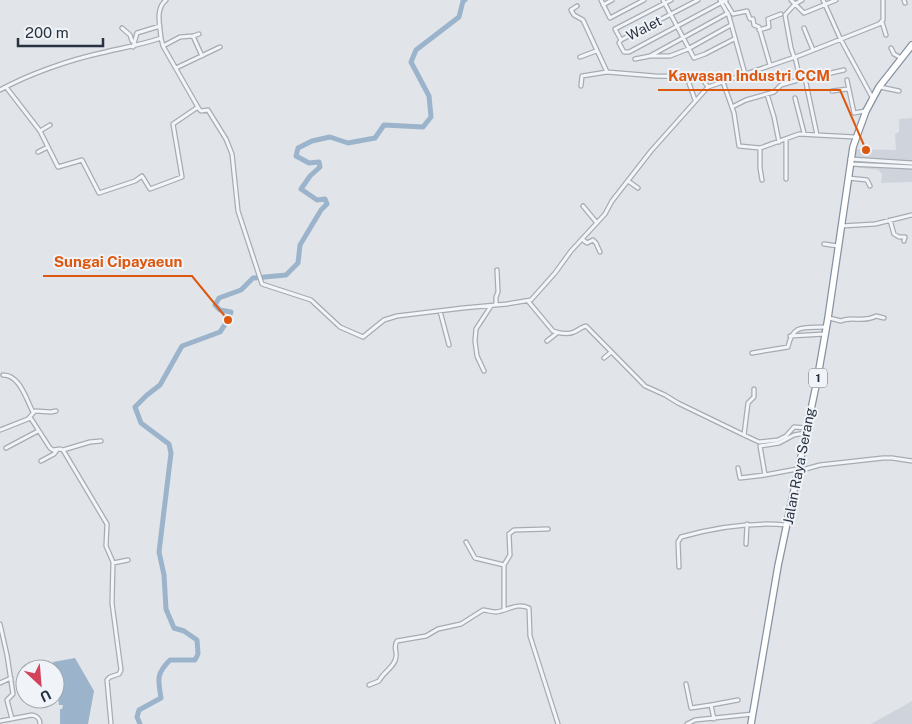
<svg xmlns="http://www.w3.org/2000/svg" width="912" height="724" viewBox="0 0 912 724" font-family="'Public Sans',sans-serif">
<rect width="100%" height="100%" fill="#e1e5ea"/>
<path fill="#cfd4dc" d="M 912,118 L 912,182 L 881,183 L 882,174 L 878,170 L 854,167 L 856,149 L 896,150 L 895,134 L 899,132 L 899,119 Z
M 912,701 L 912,724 L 871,724 Z"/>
<path fill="#9bb4cb" d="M 75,658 L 94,691 L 88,724 L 60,724 L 60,709 L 62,709 L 63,705 L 59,705 L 53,662 Z"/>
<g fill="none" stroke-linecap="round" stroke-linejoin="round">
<path stroke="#9bb4cb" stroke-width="5" d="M 140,724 L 137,717 L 139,710 L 161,698 C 158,679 156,674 170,660 L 195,660 L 198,654 L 197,640 L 184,631 L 174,628 L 166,609 L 164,575 L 159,552 L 171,453 L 169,444 L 141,423 L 135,407 L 147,395 L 160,385 L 182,346 L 220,332 L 228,320 L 231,312 L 220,310 L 215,305 L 219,298 L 241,290 L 253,278 L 286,275 L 298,263 L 300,245 L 321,210 L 327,204 L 325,199 L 317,200 L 301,189 L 310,176 L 320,167 L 319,162 L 309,163 L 296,156 L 298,148 L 312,141 L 330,137 L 348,143 L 375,138 L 384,125 L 423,127 L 431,117 L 429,96 L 411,62 L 416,50 L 459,17 L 463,1 L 465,0"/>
<g stroke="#a6acb4" stroke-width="5.5">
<path id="minor" d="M 601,0 L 610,18 L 644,0
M 663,0 L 694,58 L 705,54 L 734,39
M 698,0 L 621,40 L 619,43 L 624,52 L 629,52 L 726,0
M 720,0 L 729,16 L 745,74
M 791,0 L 804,13 L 836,0
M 823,0 L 841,40 L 872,97
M 904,0 L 905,3
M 725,1 L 733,14 L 747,11 L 750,19 L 753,19 L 754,25 L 759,27 L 770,65
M 603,5 L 612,0
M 577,6 L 571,10 L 574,15 L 583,20 L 607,72 L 655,76 L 701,77 L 708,87
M 882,22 L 886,35
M 122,28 L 130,35 L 132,41
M 804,28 L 813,50
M 759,30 L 769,27 L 768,19 L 781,14
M 193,36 L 202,56
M 161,38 C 160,25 155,9 166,0
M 621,40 L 615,29 L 671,0
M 163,46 L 180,37 L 193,36 L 199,34
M 133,47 L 137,33 L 160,26
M 891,48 L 894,54 L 901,58
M 650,56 L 728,13
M 580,57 L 596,51
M 794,57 L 791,48 L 785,15 L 795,4 L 802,0
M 795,57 L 800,79
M 635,59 L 650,56 L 670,56 L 688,49 L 731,25
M 176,68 L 220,47
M 805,79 L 844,70
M 847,80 L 854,113 L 865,111
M 723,82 L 734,113 L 739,146 L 760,148 L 799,134 L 817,135
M 689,83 L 695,100
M 581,86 L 582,76 L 607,72
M 6,87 L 40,131 L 58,167 L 82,160 L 99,193 L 135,181 L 142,176 L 150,189 L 182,177 L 173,124 L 198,107
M 880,87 L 899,91
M 0,90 C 29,74 69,60 101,53 C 121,48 141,45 161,38 L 163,46 L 199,109 L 201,111 L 208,110 L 226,139 L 232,154 L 238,211 L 262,284 L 311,300 L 340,327 L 363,337 L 384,320 L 397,316 L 463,308 L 507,304 L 531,300 L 555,273 L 571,251 L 605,214 L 612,201 L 651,151 L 708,87 L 801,55 L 879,24 L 883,20 L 883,0
M 832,91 L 848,89
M 767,94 L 774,117 L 779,142
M 795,98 L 804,133
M 732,107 L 746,100 L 774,92 L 781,85 L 805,78 L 817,135 L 855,137
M 40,131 L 50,125
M 786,139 L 786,179
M 760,148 L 760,168 L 762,180
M 38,152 L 48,147
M 850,159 L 912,163
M 850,164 L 912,167
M 848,178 L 867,180 L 870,186
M 628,181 L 638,188
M 583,206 L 597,223
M 890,220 L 894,234 L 899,237 L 905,237 L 904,241
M 841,226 L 875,224 L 912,215
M 582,239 L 587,243 L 593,240 L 596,243 L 600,252
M 824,244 L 838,246
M 528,301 L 553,331 C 559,333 568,335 574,332 C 579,330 581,327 586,326 L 645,386 L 665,395 L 678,403 L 744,435 L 759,442 L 778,440 L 786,436 L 794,427 L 806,428
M 496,305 L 496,297 L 498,292 L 497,270
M 440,311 L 449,345
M 829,318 L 841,321 C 851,316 864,323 876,316 L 884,318
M 790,336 L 825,334
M 547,341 L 557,333
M 752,353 L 788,347 C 793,323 804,328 826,327
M 604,358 L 610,353
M 484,371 L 477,356 L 475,341 L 476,329 L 491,306
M 3,375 C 20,375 26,399 33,412
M 30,417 L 50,448 L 53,450 L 60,449 L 63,450 L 107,524 L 106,546 L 113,562 L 112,603 L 121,670 L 119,674 L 110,677 L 107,680 L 111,724
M 0,430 L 28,419 L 35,411 L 51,412 L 56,411
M 805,433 L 794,435 L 779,443 L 760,446 L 765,475 L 797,469 L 802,470 L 820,465 L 883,458 L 892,458 L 912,461
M 744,435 L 748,403 L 754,397 L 754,389
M 6,448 L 38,431
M 63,450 L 90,442 L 101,441
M 41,461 L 54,454 L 57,450
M 738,468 L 740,478 L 765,475
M 466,542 L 475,558 L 504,565
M 746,544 L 747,524
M 113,563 L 128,560
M 679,567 L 678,542 L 681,537 C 715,527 751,522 787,525
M 504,609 L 504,565 L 510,555 L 509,534 L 514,530 L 548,529
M 0,624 L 7,655 L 13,694 L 7,700 L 12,719
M 0,683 L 11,678
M 686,684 L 691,708 L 711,705
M 369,685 L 379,681 C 383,672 395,667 396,657 C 397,650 393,647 397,641 L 426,636 L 438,629 L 461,624 L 483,610 C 487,610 491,612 496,612 C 507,611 517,602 529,608 L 530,636 L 558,724
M 714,719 L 711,705 L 738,700
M 0,721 L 32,715 C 37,716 40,718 40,724
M 687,724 L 695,720 L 753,714"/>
</g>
<g stroke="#8792a1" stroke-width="8">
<path id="trunk" d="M 751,724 L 778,566 L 817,381 L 828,318 L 853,147 L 866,111 L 879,87 L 912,45"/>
</g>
<use href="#minor" stroke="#f4f5f8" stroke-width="3"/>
<use href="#trunk" stroke="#fff" stroke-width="5.5"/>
</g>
<g text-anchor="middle" stroke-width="4" stroke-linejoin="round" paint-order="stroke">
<rect fill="#f0f3f7" stroke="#646d78" stroke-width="1" x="809" y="368.5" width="18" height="19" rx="4"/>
<g font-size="12" font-weight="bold" fill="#283342">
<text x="818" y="382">1</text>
</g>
<g font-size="14" fill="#283342" stroke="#f0f3f7">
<text transform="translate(644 28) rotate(-27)" y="5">Walet</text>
<text transform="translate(799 466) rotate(-79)" y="5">Jalan Raya Serang</text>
</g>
</g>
<path fill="none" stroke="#de570f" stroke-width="2" d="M866 150L840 90H658M228 320L192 276H43"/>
<g fill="#de570f" stroke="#f0f3f7" stroke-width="2">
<circle cx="866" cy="150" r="5"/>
<circle cx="228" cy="320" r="5"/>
</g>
<g font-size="15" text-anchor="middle" font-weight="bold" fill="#de570f" stroke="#f0f3f7" stroke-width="4" stroke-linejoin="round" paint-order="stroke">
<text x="749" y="81">Kawasan Industri CCM</text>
<text x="118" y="267">Sungai Cipayaeun</text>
</g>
<g transform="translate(40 684) rotate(154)"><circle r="24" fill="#f0f3f7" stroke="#a0a6af"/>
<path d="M0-4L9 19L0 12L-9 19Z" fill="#d2425d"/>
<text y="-8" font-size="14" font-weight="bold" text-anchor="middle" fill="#283342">U</text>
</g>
<path d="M18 38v8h85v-8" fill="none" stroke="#283342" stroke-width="2.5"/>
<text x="25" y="38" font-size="15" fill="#283342" stroke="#f0f3f7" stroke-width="4" paint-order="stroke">200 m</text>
</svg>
